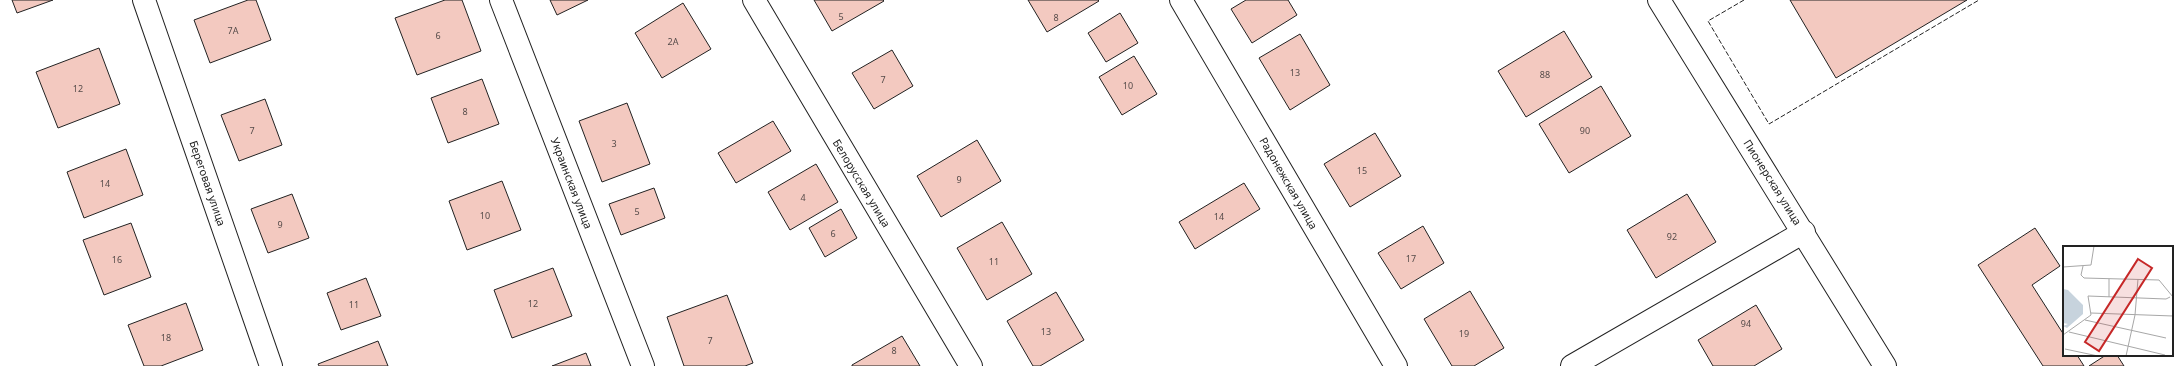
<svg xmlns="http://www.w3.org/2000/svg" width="2183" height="366" viewBox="0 0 2183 366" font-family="'Noto Sans',sans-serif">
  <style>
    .building { fill: #f3c9c0; stroke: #222 }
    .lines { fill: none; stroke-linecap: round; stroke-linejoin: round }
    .street-casing { stroke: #222; stroke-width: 24 }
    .street { stroke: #fff; stroke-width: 22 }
    .fence { stroke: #222; stroke-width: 1; stroke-dasharray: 5 2; stroke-linecap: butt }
    .labels { text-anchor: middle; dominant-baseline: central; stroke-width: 3; stroke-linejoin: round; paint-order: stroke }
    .number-label { font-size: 9px; fill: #564c4a }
    .street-label { font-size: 11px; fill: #222; stroke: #fff }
    .inset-road { fill: none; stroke: #a7a7a7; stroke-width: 1 }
    .view { fill: #c62828; fill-opacity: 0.15; stroke: #c62828; stroke-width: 2 }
    .inset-edge { fill: none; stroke: #222; stroke-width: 2 }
  </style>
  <rect width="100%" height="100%" fill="#fff"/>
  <g class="building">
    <path d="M12 0H53L17 13Z"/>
    <path d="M248 0H256L271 40 210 63 194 20Z"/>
    <path d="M445 0H462L481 51 417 75 395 18Z"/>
    <path d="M550 0H588L557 15Z"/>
    <path d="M814 0H883L884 1 832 31Z"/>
    <path d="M1028 0H1098L1099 1 1047 32Z"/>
    <path d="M1246 0H1288L1297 15 1252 43 1231 9Z"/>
    <path d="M1790 0H1967L1836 78Z"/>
    <path d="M683 3 711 49 662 78 635 33Z"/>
    <path d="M1120 13 1138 43 1106 62 1088 33Z"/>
    <path d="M1564 31 1592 77 1526 117 1498 71Z"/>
    <path d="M1300 34 1330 85 1290 110 1259 58Z"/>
    <path d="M99 48 120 104 58 128 36 72Z"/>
    <path d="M892 50 913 86 874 109 852 73Z"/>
    <path d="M1134 56 1157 94 1122 115 1099 77Z"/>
    <path d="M482 79 499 124 448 143 431 98Z"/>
    <path d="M1601 86 1631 136 1569 173 1539 124Z"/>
    <path d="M265 99 282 145 239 161 221 115Z"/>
    <path d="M627 103 650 164 602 182 579 121Z"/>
    <path d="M773 121 791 151 736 183 718 153Z"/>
    <path d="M1375 133 1401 176 1350 207 1324 164Z"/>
    <path d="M977 140 1001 181 941 217 917 176Z"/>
    <path d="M126 149 143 195 84 218 67 172Z"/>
    <path d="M816 164 838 202 790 230 768 192Z"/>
    <path d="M502 181 521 230 467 250 449 201Z"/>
    <path d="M1244 183 1260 209 1195 249 1179 222Z"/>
    <path d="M654 188 665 218 621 235 609 204Z"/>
    <path d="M292 194 309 238 268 253 251 209Z"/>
    <path d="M1687 194 1716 242 1656 278 1627 230Z"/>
    <path d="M841 209 857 238 825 257 809 228Z"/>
    <path d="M1002 222 1032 274 987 300 957 248Z"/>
    <path d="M131 223 151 277 104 295 83 240Z"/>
    <path d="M1423 226 1444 263 1401 289 1378 253Z"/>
    <path d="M2035 228 2060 266 2032 285 2064 335V355H2077L2084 366H2043L1978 265Z"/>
    <path d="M553 268 572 316 512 338 494 290Z"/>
    <path d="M366 278 381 316 341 330 327 293Z"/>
    <path d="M1470 291 1504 348 1474 366H1452L1424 319Z"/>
    <path d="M1056 292 1084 340 1040 366H1033L1007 321Z"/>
    <path d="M727 295 753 363 745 366H684L667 317Z"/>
    <path d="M186 303 203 350 161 366H144L128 325Z"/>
    <path d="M1756 305 1782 349 1754 366H1713L1698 340Z"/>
    <path d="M902 336 920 366H852V365Z"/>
    <path d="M378 341 388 366H319L318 364Z"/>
    <path d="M586 353 591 366H552Z"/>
    <path d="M2106 355H2117L2124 366H2089Z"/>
  </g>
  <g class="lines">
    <defs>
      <g id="street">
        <path d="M144 0 271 366"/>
        <path d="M501 0 643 366"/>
        <path d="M754 0 971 366"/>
        <path d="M1181 0 1396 366"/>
        <path d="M1659 0 1885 366"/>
        <path d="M1572 366 1804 232"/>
      </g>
    </defs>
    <use href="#street" class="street-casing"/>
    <use href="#street" class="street"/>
    <path class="fence" d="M1744 0 1708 21 1769 124 1979 0"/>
  </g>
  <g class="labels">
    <g class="number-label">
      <text x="841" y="16">5</text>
      <text x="1056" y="17">8</text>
      <text x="233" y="30">7А</text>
      <text x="438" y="35">6</text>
      <text x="673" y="41">2А</text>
      <text x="1295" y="72">13</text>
      <text x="1545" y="74">88</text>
      <text x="883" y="79">7</text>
      <text x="1128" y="85">10</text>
      <text x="78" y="88">12</text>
      <text x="465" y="111">8</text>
      <text x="252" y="130">7</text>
      <text x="1585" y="130">90</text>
      <text x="614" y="143">3</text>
      <text x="1362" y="170">15</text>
      <text x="959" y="179">9</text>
      <text x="105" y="183">14</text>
      <text x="803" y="197">4</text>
      <text x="637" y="211">5</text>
      <text x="485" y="215">10</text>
      <text x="1219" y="216">14</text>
      <text x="280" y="224">9</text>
      <text x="833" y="233">6</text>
      <text x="1672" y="236">92</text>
      <text x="1411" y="258">17</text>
      <text x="117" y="259">16</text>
      <text x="994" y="261">11</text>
      <text x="533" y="303">12</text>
      <text x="354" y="304">11</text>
      <text x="1746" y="323">94</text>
      <text x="1046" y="331">13</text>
      <text x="1464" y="333">19</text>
      <text x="166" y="337">18</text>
      <text x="710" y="340">7</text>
      <text x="894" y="350">8</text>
    </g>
    <g class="street-label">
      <text transform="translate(1773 182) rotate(58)">Пионерская улица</text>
      <text transform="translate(208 183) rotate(71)">Береговая улица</text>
      <text transform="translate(572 183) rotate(69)">Украинская улица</text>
      <text transform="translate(862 183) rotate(59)">Белорусская улица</text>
      <text transform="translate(1289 183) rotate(60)">Радонежская улица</text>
    </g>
  </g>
  <g transform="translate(2063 246)">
    <rect width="110" height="110" fill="#fff"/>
    <path d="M0 43 5 44 20 59V68L4 82 0 80 5 78 0 77Z" fill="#c7d3dd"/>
    <path class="inset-road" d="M20 20 18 29 21 32 96 34 110 51M0 21 28 19 31 0M46 51V33M28 67 110 70M22 74 103 92M6 86 102 109M0 89 28 69 25 50 103 53 107 51M2 103 35 110M63 110 72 69 75 33"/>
    <path class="view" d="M75 13 89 22 36 105 22 96Z"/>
    <rect width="110" height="110" class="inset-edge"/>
  </g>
</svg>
